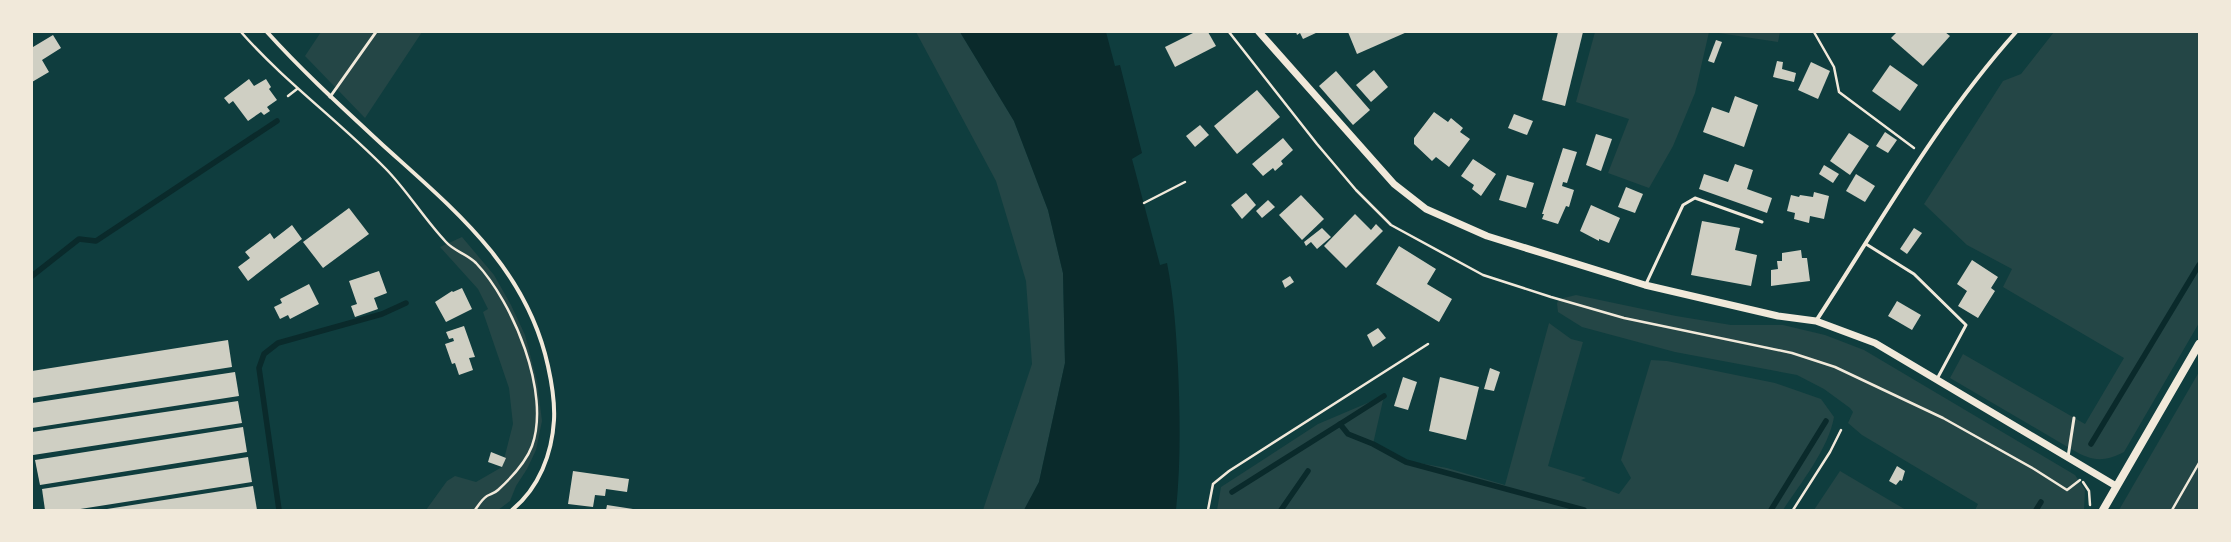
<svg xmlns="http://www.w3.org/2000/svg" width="2231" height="542" viewBox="0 0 2231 542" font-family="'Open Sans',sans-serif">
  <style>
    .green { fill: #244646 }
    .water { fill: #0a2a2b }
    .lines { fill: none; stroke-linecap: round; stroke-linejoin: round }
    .stream { stroke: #0a2a2b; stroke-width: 5.5 }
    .building { fill: #cfcfc3 }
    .path { stroke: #f1e9da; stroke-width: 2.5 }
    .service { stroke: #f1e9da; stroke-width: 3 }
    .minor { stroke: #f1e9da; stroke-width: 4 }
    .tertiary { stroke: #f1e9da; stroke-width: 7 }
    .secondary { stroke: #f1e9da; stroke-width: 8 }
  </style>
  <rect width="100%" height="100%" fill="#0f3d3e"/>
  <g class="green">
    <path d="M321 32H422L365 118 305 56Z"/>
    <path d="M916 32H960L1014 121 1048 210 1063 273 1065 363 1039 482 1024 510H983L1032 364 1026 281 996 181Z"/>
    <path d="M1595 32H1709L1695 93 1673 146 1649 188 1608 173 1629 119 1576 102Z"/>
    <path d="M1712 32H1780L1778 42Z"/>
    <path d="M2054 32H2199V323L2124 452C2102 463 2092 461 2071 449L1950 378 1963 354 2085 424 2124 358 2003 287 2012 269 1967 245 1924 204 2003 81 2021 74Z"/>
    <path d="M462 237 494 275 511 305 525 335 537 381 542 421 536 450 527 469 516 486 510 501 498 510H426L447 481 455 476 476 482 502 467 513 424 509 388 483 312 488 309 478 289 440 247Z"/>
    <path d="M1576 295 1676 316 1731 325H1783L1825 335 1864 350 2075 475 2085 490 2084 510H1975L1978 504 1862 435 1848 423 1853 412 1850 408 1824 389 1797 375 1675 352 1582 327 1558 312 1557 303 1560 299Z"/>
    <path d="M1549 323 1571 339 1583 342 1548 466 1586 478 1581 480 1619 494 1631 478 1621 460 1651 360 1667 361 1775 383 1821 399 1834 417C1829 448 1800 484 1783 510H1217L1221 487 1318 424 1384 396 1373 444 1402 460 1447 468 1505 485Z"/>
    <path d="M2199 372V510H2119Z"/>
    <path d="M1840 471 1906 510H1814Z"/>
  </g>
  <path class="water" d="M960 32H1106L1115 66 1120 65 1142 153 1132 159 1160 265 1167 263C1174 298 1176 331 1178 367 1180 415 1181 462 1176 510H1024L1039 482 1065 363 1063 273 1048 210 1014 121Z"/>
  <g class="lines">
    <g class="stream">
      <path d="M32 276 79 239 96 241 277 121"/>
      <path d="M1340 424 1384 396"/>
      <path d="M2091 444 2199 265"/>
      <path d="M1232 492 1340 424 1348 434 1373 444 1406 462 1584 510"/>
      <path d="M279 510 259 368 264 354 278 343 382 314 406 303"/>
      <path d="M1281 510 1308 471"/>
      <path d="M1771 510 1826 421"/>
      <path d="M2036 510 2041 502"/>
    </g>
  </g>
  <g class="building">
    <path d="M1195 32H1208L1216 46 1175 67 1165 47Z"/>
    <path d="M1296 32H1318L1303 39 1300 33 1297 35Z"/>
    <path d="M1348 32H1407L1357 54Z"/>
    <path d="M1558 32H1583L1565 106 1542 100Z"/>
    <path d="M1897 32H1945L1950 36 1923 66 1891 38Z"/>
    <path d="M53 35 61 48 42 60 49 72 32 82V45L33 47Z"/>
    <path d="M1716 40 1722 42 1714 63 1708 61Z"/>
    <path d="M1777 61 1783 62 1782 69 1796 73 1794 82 1773 77Z"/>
    <path d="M1811 62 1830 71 1818 99 1798 90Z"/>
    <path d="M1890 65 1918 85 1900 111 1872 91Z"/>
    <path d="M1374 70 1388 87 1371 102 1356 85Z"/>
    <path d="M1336 71 1370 110 1353 125 1319 86Z"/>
    <path d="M249 79 254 86 266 79 271 87 269 89 277 100 267 107 270 111 264 115 261 112 248 121 233 101 229 104 224 98Z"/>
    <path d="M1257 90 1280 117 1237 154 1214 126Z"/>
    <path d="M1735 96 1758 105 1744 147 1703 132 1712 107 1729 113Z"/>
    <path d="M1434 112 1448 122 1451 118 1463 128 1460 132 1470 139 1449 167 1436 157 1432 161 1414 144V138Z"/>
    <path d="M1514 114 1533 121 1527 135 1508 128Z"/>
    <path d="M1200 125 1209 135 1195 147 1186 136Z"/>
    <path d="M1885 132 1897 140 1888 153 1876 146Z"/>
    <path d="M1849 133 1869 146 1850 175 1830 161Z"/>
    <path d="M1596 134 1612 139 1601 171 1586 165Z"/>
    <path d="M1283 138 1293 150 1281 161 1283 164 1275 171 1273 168 1263 176 1252 164Z"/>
    <path d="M1563 148 1577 152 1567 183 1563 182 1562 186 1574 190 1569 207 1566 206 1558 224 1542 219 1544 214H1542Z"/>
    <path d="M1473 159 1496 174 1481 196 1472 189 1474 185 1461 176Z"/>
    <path d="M1735 164 1753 170 1747 189 1772 198 1767 213 1699 189 1704 174 1728 182Z"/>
    <path d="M1824 165 1839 174 1833 183 1819 174Z"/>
    <path d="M1856 174 1875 186 1865 202 1846 191Z"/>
    <path d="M1507 175 1534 183 1526 208 1499 200Z"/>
    <path d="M1626 187 1643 194 1635 213 1618 207Z"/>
    <path d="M1814 192 1829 196 1824 219 1810 216 1809 223 1794 219 1795 213 1787 211 1791 195 1799 197 1800 195 1813 197Z"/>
    <path d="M1246 193 1256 205 1242 219 1231 205Z"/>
    <path d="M1301 195 1324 219 1302 240 1279 215Z"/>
    <path d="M1268 200 1275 207 1262 218 1256 211Z"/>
    <path d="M1591 205 1620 218 1609 243 1599 239V241L1580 231Z"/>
    <path d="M349 208 369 234 323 268 303 242Z"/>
    <path d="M1355 214 1371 230 1376 224 1383 231 1346 268 1324 246Z"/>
    <path d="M1702 221 1740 228 1735 250 1757 255 1751 286 1691 275Z"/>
    <path d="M292 225 302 239 248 281 238 267 250 258 245 252 270 233 274 239Z"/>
    <path d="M1322 228 1331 237 1317 249 1311 242 1306 246 1304 242Z"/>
    <path d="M1914 228 1922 233 1907 254 1900 249Z"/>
    <path d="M1399 246 1436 269 1427 284 1452 299 1439 322 1376 284Z"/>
    <path d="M1801 250 1802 258H1807L1810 281 1771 286V270L1778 269 1777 261H1782V253Z"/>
    <path d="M1972 260 1998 277 1991 288 1995 291 1978 318 1958 306 1967 291 1957 284Z"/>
    <path d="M379 271 387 293 374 298 378 309 355 317 351 306 357 304 349 281Z"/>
    <path d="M1290 276 1294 282 1285 288 1282 281Z"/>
    <path d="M309 284 319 304 290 319 288 315 280 319 274 307 282 303 280 299Z"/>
    <path d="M462 288 472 309 446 322 435 302 452 291 453 292Z"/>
    <path d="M1897 301 1921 315 1912 330 1888 316Z"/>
    <path d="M464 326 475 357 469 358 473 370 459 375 455 363 452 364 445 344 454 341 453 338 449 339 446 332Z"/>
    <path d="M1378 328 1386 338 1373 347 1367 335Z"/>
    <path d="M228 340 232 367 32 398V371Z"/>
    <path d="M1490 368 1500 372 1494 391 1484 389Z"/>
    <path d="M235 372 239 396 32 428V403Z"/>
    <path d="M1403 377 1417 382 1408 410 1394 406Z"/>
    <path d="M1440 377 1479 387 1466 440 1429 431Z"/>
    <path d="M238 401 242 423 33 455 32 432Z"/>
    <path d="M243 427 247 452 40 485 35 460Z"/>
    <path d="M491 452 506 458 502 467 488 462Z"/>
    <path d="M248 457 252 482 74 510H45L42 489Z"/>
    <path d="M1897 466 1905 471 1902 481 1900 480 1896 485 1889 481Z"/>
    <path d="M573 471 629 479 627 492 606 489 605 496 595 495 593 507 568 504Z"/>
    <path d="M253 486 257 510H108L107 509Z"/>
    <path d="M607 505 633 509 632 510H606Z"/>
  </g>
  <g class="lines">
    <g class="path">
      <path d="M241 32C285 82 338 120 385 168 407 190 424 219 446 242 454 251 467 254 476 263 513 302 551 393 532 446 526 462 510 479 498 490 495 493 491 494 487 496 482 499 478 506 475 510"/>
      <path d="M1229 32 1317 144 1356 190 1391 225 1483 275 1551 297 1624 318 1792 353 1835 367 1943 418 2034 469 2067 490 2080 480"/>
      <path d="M1814 32 1834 67 1839 92 1914 148"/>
      <path d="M288 96 297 89"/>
      <path d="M1144 203 1185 182"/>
      <path d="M2083 482 2089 491 2090 505"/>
      <path d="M1208 510 1213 484 1229 471 1428 344"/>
      <path d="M1793 510 1830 452 1841 430"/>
      <path d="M2172 510 2199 463"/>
    </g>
    <g class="service">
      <path d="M330 97 376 32"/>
      <path d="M1866 244 1914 274 1966 325 1937 379"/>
      <path d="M1646 284 1683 205 1695 198 1762 222"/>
      <path d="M2068 457 2074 418"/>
    </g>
    <g class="minor">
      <path d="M267 32C304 73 345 110 386 148 456 211 527 269 548 366 552 384 555 402 554 420 552 454 539 488 512 510"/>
      <path d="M1816 321C1880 223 1938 119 2016 32"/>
    </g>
    <path class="tertiary" d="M1259 32 1394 184 1426 209 1487 236 1645 285 1778 316 1816 321 1875 343 2116 486"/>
    <path class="secondary" d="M2103 510 2199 344"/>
  </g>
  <rect width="2231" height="542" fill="none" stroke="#f1e9da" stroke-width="66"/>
</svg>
